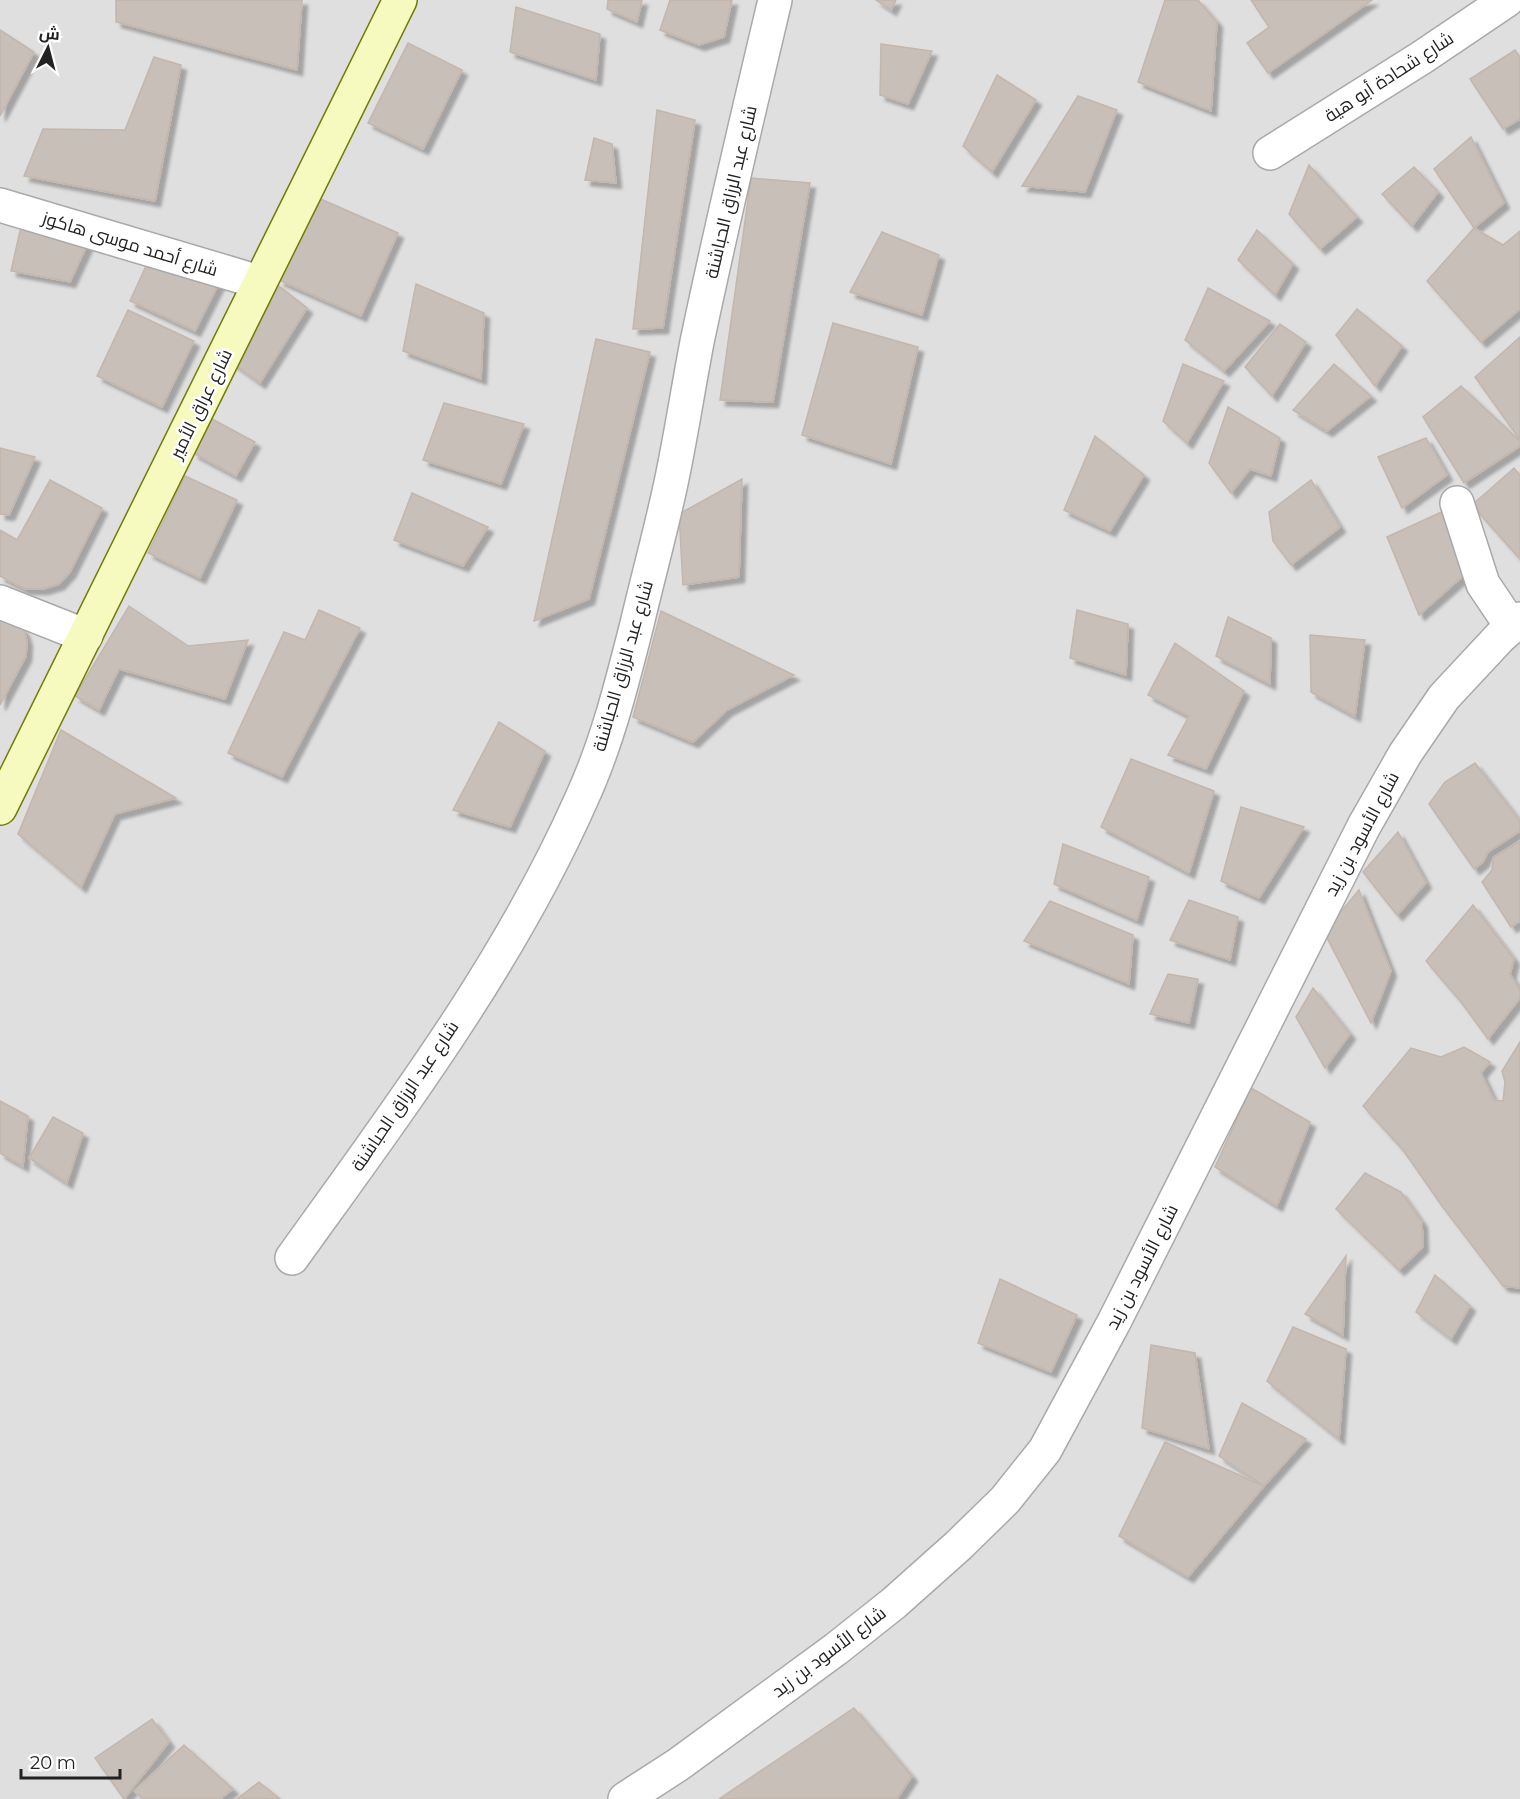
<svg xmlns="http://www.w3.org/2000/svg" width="1520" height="1799" viewBox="0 0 1520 1799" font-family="Montserrat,Cairo,sans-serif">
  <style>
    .residential { fill: #e0dfdf }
    .building { fill: #c7bfb8; stroke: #c4b6ab; stroke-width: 1.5; filter: url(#shadow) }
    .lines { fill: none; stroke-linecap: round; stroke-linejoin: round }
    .minor-casing { stroke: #a9a9a9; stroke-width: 36 }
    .secondary-casing { stroke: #707d05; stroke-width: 36 }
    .minor { stroke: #fff; stroke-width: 33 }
    .secondary { stroke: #f7fabf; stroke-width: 33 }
    .labels { text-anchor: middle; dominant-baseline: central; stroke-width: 5; stroke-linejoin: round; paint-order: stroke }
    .street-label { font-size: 18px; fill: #222; stroke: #fff }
  </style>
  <defs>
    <filter id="shadow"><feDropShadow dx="5.5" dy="5.5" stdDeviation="1.5" flood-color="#0004"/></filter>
  </defs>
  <rect width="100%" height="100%" fill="#f2efe9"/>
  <rect class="residential" x="0" y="0" width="1520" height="1799"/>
  <g class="building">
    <path d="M116 0H302L297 70 116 22Z"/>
    <path d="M608 0H642L637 22 607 9Z"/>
    <path d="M670 0H732L724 37 699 45 660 30Z"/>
    <path d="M876 0H896L891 10Z"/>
    <path d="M1165 0H1198L1217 22 1211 111 1138 82Z"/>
    <path d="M1251 0H1372L1268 73 1247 43 1269 27Z"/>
    <path d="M516 7 600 34 596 80 510 52Z"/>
    <path d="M0 30 34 52 0 116Z"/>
    <path d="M408 43 462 70 423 149 368 123Z"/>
    <path d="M881 44 932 51 908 104 880 95Z"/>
    <path d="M1515 50 1520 57V119L1503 129 1470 79Z"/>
    <path d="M154 57 181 65 155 201 24 176 43 129 125 130Z"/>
    <path d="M997 75 1036 100 992 172 963 146Z"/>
    <path d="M1078 96 1117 110 1085 192 1022 186Z"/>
    <path d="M657 110 695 120 663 328 633 329Z"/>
    <path d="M1471 137 1504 203 1474 228 1434 169Z"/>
    <path d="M594 138 612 144 616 183 585 180Z"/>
    <path d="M1309 165 1357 217 1320 249 1289 214Z"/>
    <path d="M1414 167 1438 192 1412 226 1382 194Z"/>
    <path d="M751 178 810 183 773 402 720 400Z"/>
    <path d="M316 197 398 233 361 316 279 280Z"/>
    <path d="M22 222 88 243 70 282 11 271Z"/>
    <path d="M1474 228 1503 245 1520 231V309L1481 342 1427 281Z"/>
    <path d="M1257 230 1293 264 1275 295 1238 260Z"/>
    <path d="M882 232 939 255 922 315 850 292Z"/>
    <path d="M152 253 219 283 195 331 130 301Z"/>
    <path d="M275 283 307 308 260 383 231 362Z"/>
    <path d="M416 284 484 313 481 379 403 351Z"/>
    <path d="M1208 288 1270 321 1224 371 1185 340Z"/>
    <path d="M1357 309 1402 346 1375 386 1336 335Z"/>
    <path d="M128 310 194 341 162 407 97 376Z"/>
    <path d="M833 323 918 347 891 464 802 435Z"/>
    <path d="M1280 324 1306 342 1272 396 1245 367Z"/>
    <path d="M1520 337V440L1475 377Z"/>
    <path d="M596 339 650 352 589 599 534 621Z"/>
    <path d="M1183 364 1224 381 1187 443 1163 421Z"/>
    <path d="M1334 364 1371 396 1327 431 1293 410Z"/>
    <path d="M1461 386 1520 441V446L1464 483 1423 417Z"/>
    <path d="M444 403 524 424 501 484 423 460Z"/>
    <path d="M1228 407 1280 438 1271 476 1250 469 1231 493 1209 463Z"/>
    <path d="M212 419 255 442 236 476 193 453Z"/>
    <path d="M1095 436 1144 475 1110 531 1064 510Z"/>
    <path d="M1426 438 1447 475 1402 508 1378 457Z"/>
    <path d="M0 448 35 457 9 515 0 514Z"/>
    <path d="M1514 468 1520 475V555L1518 557 1472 505Z"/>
    <path d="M185 476 237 500 200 578 148 553Z"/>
    <path d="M742 479 739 577 683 585 679 514Z"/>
    <path d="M50 480 102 508 70 572 59 584 43 589H25L0 576V530L17 540Z"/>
    <path d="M1311 480 1340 527 1291 565 1273 541 1269 512Z"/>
    <path d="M412 493 488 527 463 566 394 540Z"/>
    <path d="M1448 509 1472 568 1419 615 1387 537Z"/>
    <path d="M129 606 188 646 248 640 225 699 119 669 99 710 75 696Z"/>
    <path d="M319 610 360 628 282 777 228 753 284 632 305 640Z"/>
    <path d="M1077 610 1128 624 1126 675 1070 658Z"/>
    <path d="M661 611 794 675 727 710 693 742 633 717Z"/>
    <path d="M0 615 17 623 24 631 27 641 26 656 0 705Z"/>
    <path d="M1228 617 1271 638 1270 684 1216 656Z"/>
    <path d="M1310 635 1365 640 1355 716 1311 692Z"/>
    <path d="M1175 643 1244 691 1206 769 1168 755 1189 716 1148 695Z"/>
    <path d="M499 722 545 751 510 827 453 810Z"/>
    <path d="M61 730 176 798 115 814 81 887 18 834Z"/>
    <path d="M1131 759 1214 791 1189 873 1101 827Z"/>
    <path d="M1475 763 1520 821V831L1488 852 1483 862 1474 869 1429 804 1445 782Z"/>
    <path d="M1241 807 1304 827 1259 898 1221 881Z"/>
    <path d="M1398 832 1426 883 1397 915 1363 872Z"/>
    <path d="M1520 841V921L1511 927 1482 882 1492 870 1493 858Z"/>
    <path d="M1063 844 1149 877 1137 920 1054 884Z"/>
    <path d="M1359 890 1391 971 1371 1023 1324 932Z"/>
    <path d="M1189 900 1238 917 1230 960 1170 940Z"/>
    <path d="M1050 901 1133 935 1129 984 1024 941Z"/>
    <path d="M1473 905 1514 959 1510 974 1520 990V998L1488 1039 1461 1002 1426 961Z"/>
    <path d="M1168 974 1198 979 1189 1023 1150 1014Z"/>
    <path d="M1313 988 1350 1034 1325 1068 1296 1017Z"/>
    <path d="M1520 1042V1284L1519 1288 1503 1286 1442 1206 1403 1150 1363 1106 1411 1048 1441 1057 1464 1047 1490 1062 1481 1073 1494 1100 1503 1101 1505 1082 1502 1071Z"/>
    <path d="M1251 1088 1310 1122 1277 1206 1215 1167Z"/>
    <path d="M0 1101 28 1116 23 1166 0 1153Z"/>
    <path d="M53 1117 83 1133 67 1183 29 1158Z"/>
    <path d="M1365 1173 1401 1192 1422 1222 1423 1247 1399 1270 1336 1209Z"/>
    <path d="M1346 1256 1343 1335 1305 1314Z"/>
    <path d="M1435 1275 1470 1306 1451 1339 1416 1312Z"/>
    <path d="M1000 1279 1077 1315 1051 1372 978 1343Z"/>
    <path d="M1293 1327 1346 1349 1339 1439 1267 1381Z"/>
    <path d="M1151 1345 1195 1353 1209 1449 1142 1428Z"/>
    <path d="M1242 1403 1306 1439 1264 1486 1219 1456Z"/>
    <path d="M1165 1442 1264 1486 1188 1577 1119 1536Z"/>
    <path d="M854 1708 912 1776 897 1799H719Z"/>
    <path d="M152 1719 169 1742 124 1799 95 1758Z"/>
    <path d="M184 1745 233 1789 220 1799H144L134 1791Z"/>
    <path d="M259 1782 280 1799H237Z"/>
  </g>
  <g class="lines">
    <defs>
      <g id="minor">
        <path d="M1270 153 1421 58 1507 0"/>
        <path d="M0 205 259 282"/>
        <path d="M1457 503 1483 584 1512 627"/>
        <path d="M0 602 86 636"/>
        <path d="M292 1258C396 1113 508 965 581 800 607 744 622 683 637 624 648 577 661 530 671 483 681 436 688 389 697 342 721 227 748 114 775 0"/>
        <path d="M625 1799 679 1764 836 1649 894 1603 959 1545 1005 1500 1045 1450 1114 1322 1364 826 1405 754 1444 697 1500 637 1520 619"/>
      </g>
      <path id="secondary" d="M0 808C135 539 267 269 400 0"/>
    </defs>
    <use href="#minor" class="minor-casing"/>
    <use href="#secondary" class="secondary-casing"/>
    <use href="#minor" class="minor"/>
    <use href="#secondary" class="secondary"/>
  </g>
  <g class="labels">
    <g class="street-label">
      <text transform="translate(1389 77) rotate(-33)">شارع شحادة أبو هية</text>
      <text transform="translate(731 192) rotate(-77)">شارع عبد الرزاق الحباشنة</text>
      <text transform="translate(130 244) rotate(17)">شارع أحمد موسى هاكوز</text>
      <text transform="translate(201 404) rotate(-64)">شارع عراق الأمير</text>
      <text transform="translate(623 666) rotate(-74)">شارع عبد الرزاق الحباشنة</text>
      <text transform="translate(1362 834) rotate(-62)">شارع الأسود بن زيد</text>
      <text transform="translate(405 1096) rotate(-56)">شارع عبد الرزاق الحباشنة</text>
      <text transform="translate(1142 1267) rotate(-63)">شارع الأسود بن زيد</text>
      <text transform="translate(829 1652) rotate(-37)">شارع الأسود بن زيد</text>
    </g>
  </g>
  <g transform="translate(48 48) rotate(6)" stroke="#ffffff" stroke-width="4.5" paint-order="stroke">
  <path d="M0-4.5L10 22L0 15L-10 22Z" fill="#222222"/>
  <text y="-9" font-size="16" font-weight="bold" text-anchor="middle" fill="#222222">ش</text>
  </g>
  <path d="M21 1769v9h99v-9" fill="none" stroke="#222222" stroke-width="3"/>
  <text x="30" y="1769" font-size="18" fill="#222222" stroke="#ffffff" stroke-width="4.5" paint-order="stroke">20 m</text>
</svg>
